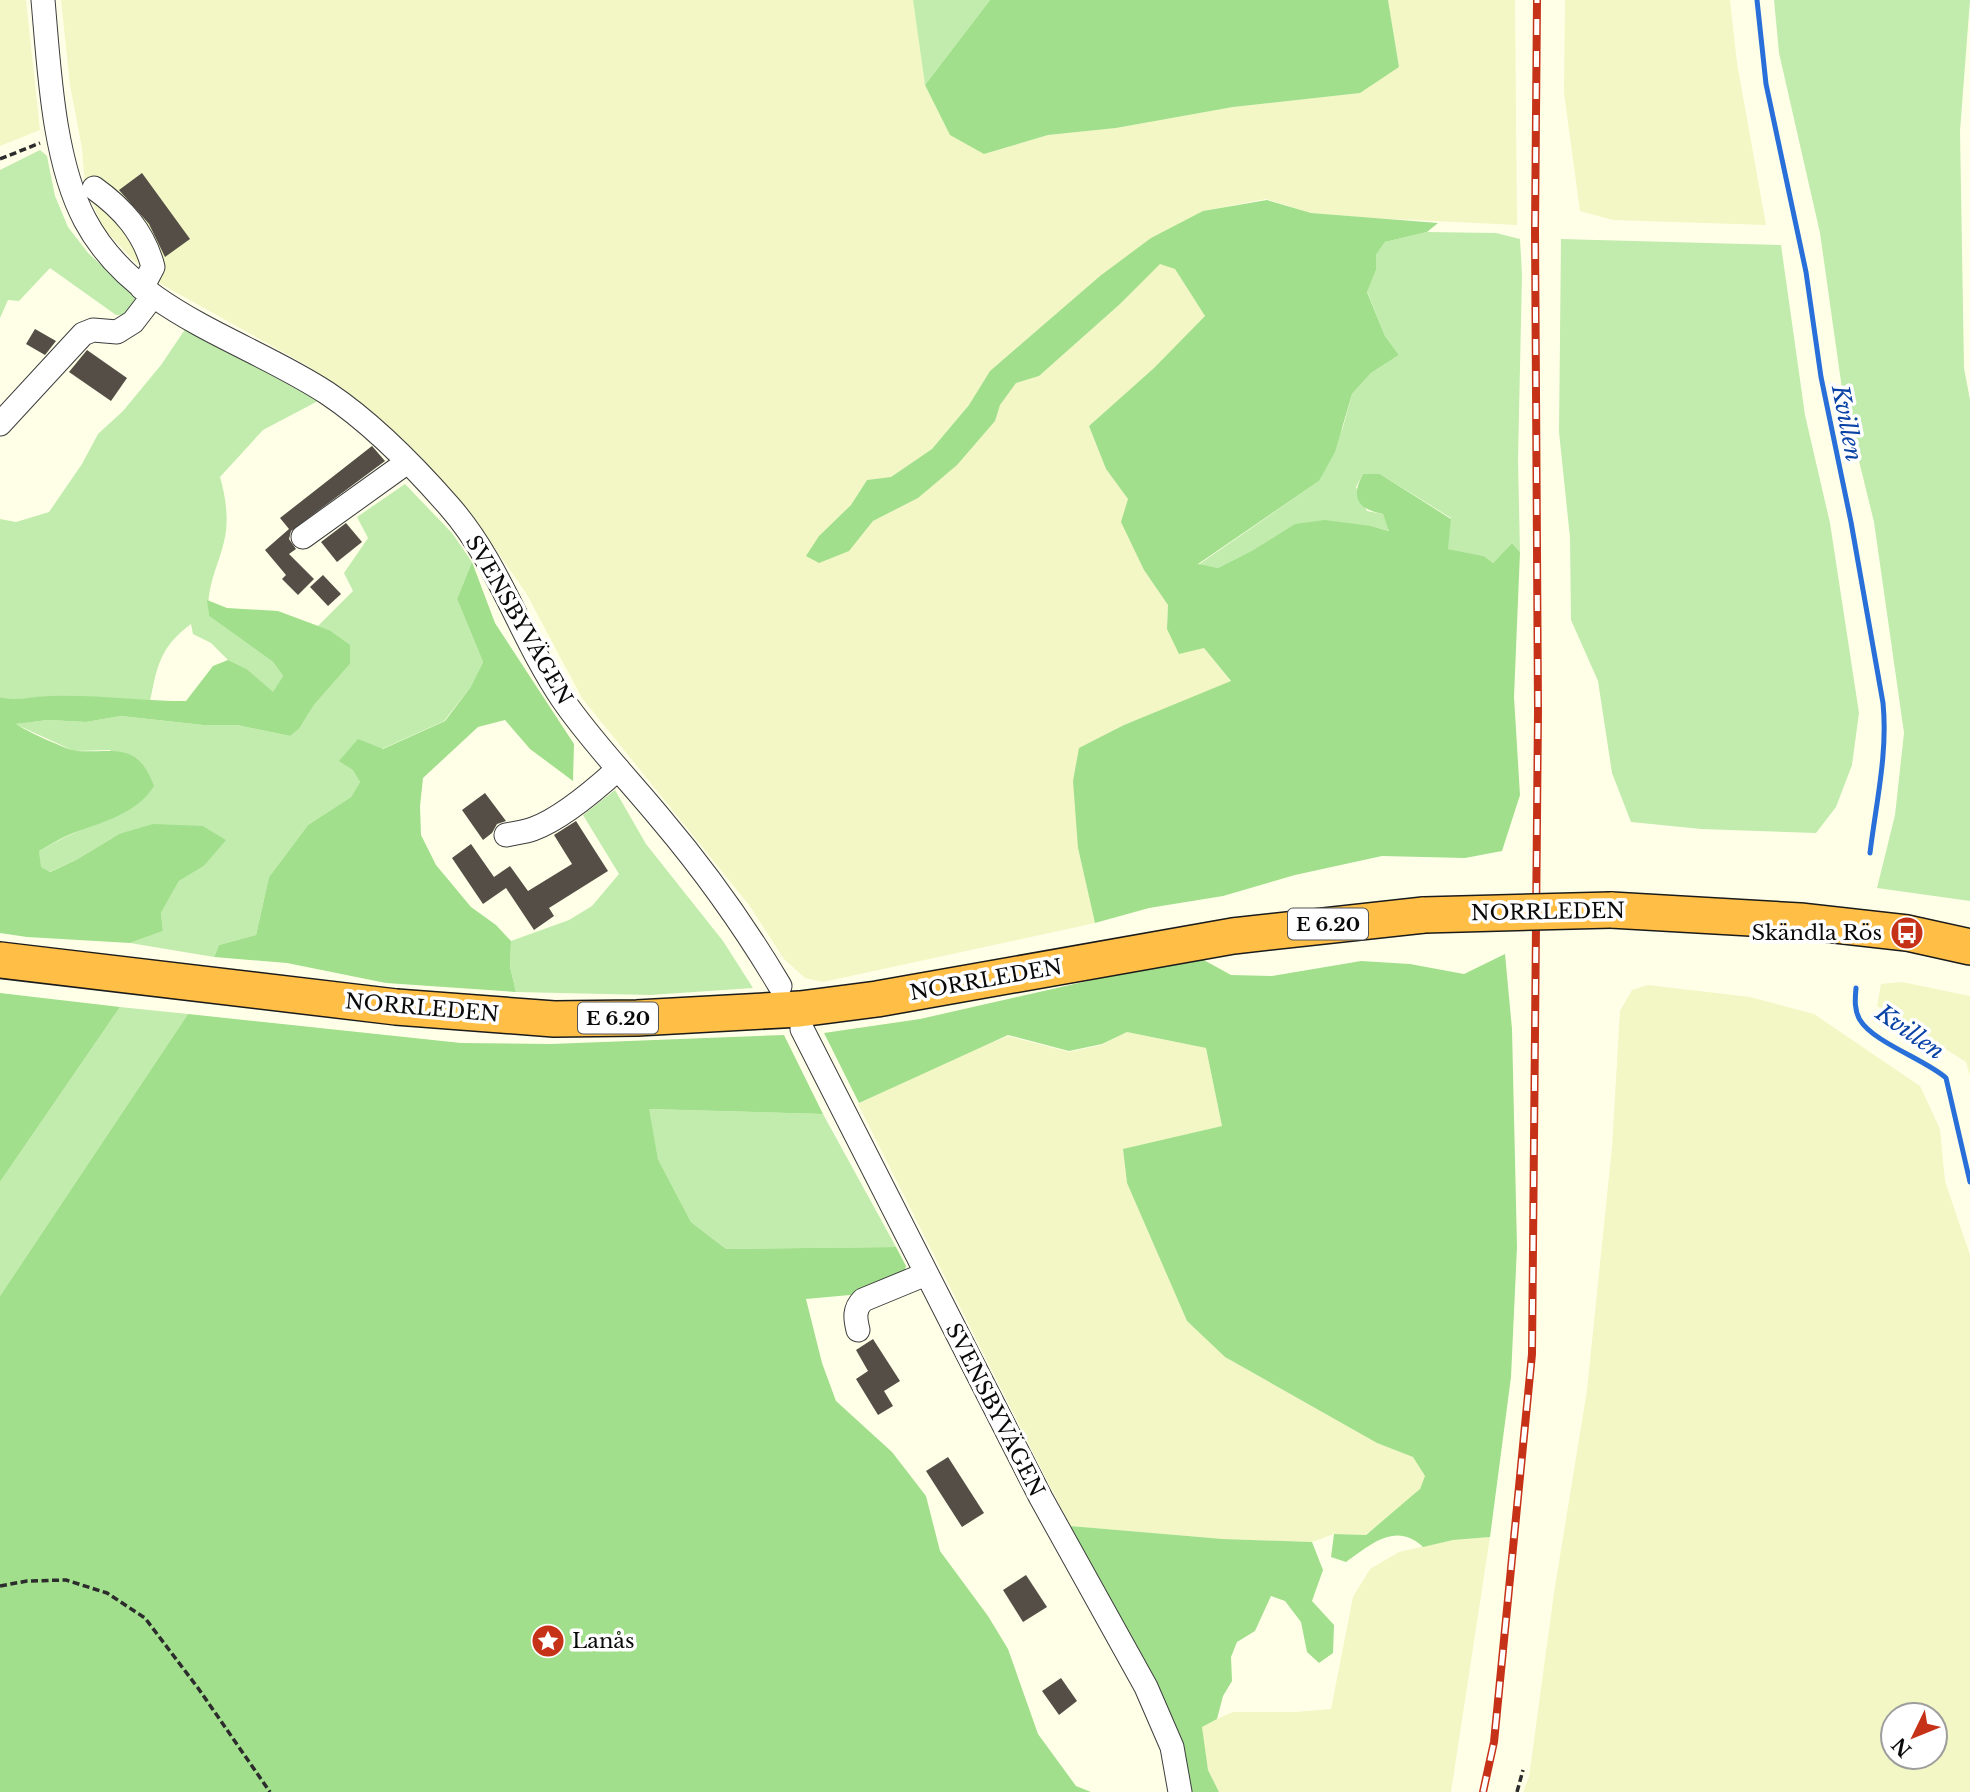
<svg xmlns="http://www.w3.org/2000/svg" width="1970" height="1792" viewBox="0 0 1970 1792" font-family="'Libre Baskerville',serif">
  <style>
    .farmland { fill: #f2f7c5; fill-rule: evenodd }
    .green { fill: #c2ecae }
    .forest { fill: #a1df8c }
    .lines { fill: none; stroke-linecap: round; stroke-linejoin: round }
    .stream { stroke: #286fd9; stroke-width: 5 }
    .building { fill: #544e46 }
    .minor-casing { stroke: #3d3d3d; stroke-width: 25 }
    .highway-casing { stroke: #1b1b1b; stroke-width: 38 }
    .path { stroke: #2c2c2c; stroke-width: 3.5; stroke-dasharray: 7 3.5; stroke-linecap: butt }
    .minor { stroke: #fff; stroke-width: 23 }
    .highway { stroke: #ffbf46; stroke-width: 35 }
    .rail-casing { stroke: #c63217; stroke-width: 8 }
    .rail { stroke: #fff; stroke-width: 5; stroke-dasharray: 16; stroke-linecap: butt }
    .highway-bridge-casing { stroke: #1b1b1b; stroke-width: 38; stroke-linecap: butt }
    .highway-bridge { stroke: #ffbf46; stroke-width: 35 }
    .labels { text-anchor: middle; dominant-baseline: central; stroke-width: 7; stroke-linejoin: round; paint-order: stroke }
    .shield { fill: #fff; stroke: #545454; stroke-width: 2 }
    .shield-label { font-size: 19px; font-weight: bold; fill: #0a0a0a }
    .street-label { font-size: 21px; fill: #0a0a0a; stroke: #fff }
    .poi-label { font-size: 21px; fill: #0a0a0a; stroke: #fff; text-anchor: end }
    .water-label { font-size: 23px; font-style: italic; fill: #0a43a6; stroke: #fff }
  </style>
  <rect width="100%" height="100%" fill="#ffffe8"/>
  <g class="farmland">
    <path d="M0 0H26L40 130 0 146Z"/>
    <path d="M61 0H913L925 85 984 154 1048 135 1116 128 1233 107 1359 93 1399 67 1388 0H1515L1517 225 1372 218 1311 213 1266 199 1203 211 1100 276 990 371 969 405 932 449 891 477 867 480 851 505 819 536 849 551 873 521 918 498 995 421 1000 405 1016 383 1039 376 1120 304 1160 263 1175 269 1205 316 1154 368 1089 426 1106 469 1128 499 1144 570 1168 605 1167 629 1204 648 1231 682 1124 725 1078 848 1095 923 823 982 805 978 784 959 749 905 582 698 526 593 472 515 422 458 356 399 306 365 161 284 131 258 104 229 85 187 82 148 70 85Z"/>
    <path d="M1565 0H1730L1737 63 1766 225 1613 220 1580 211 1564 93Z"/>
    <path d="M1902 982 1970 996V1076L1966 1062 1877 1006 1881 984Z"/>
    <path d="M1648 985 1750 997 1814 1014 1920 1086 1940 1129 1945 1181 1970 1255V1792H1523L1529 1777 1554 1593 1587 1390 1612 1147 1620 1011 1632 990ZM1893 1715H1935V1757H1893Z"/>
    <path d="M1127 1032 1206 1048 1222 1126 1123 1150 1127 1183 1187 1321 1225 1357 1377 1443 1413 1457 1425 1476 1420 1489 1407 1502 1365 1535 1334 1534 1312 1542 1223 1539 1070 1526 858 1104 949 1060 1008 1036 1069 1052 1101 1045Z"/>
    <path d="M1490 1537 1451 1792H1219L1208 1770 1201 1726 1233 1712H1295L1331 1709 1353 1597 1370 1569 1399 1552 1453 1540Z"/>
  </g>
  <g class="green">
    <path d="M913 0H990L925 85Z"/>
    <path d="M1774 0H1970L1960 131 1964 368 1970 400V901L1877 888 1895 815 1904 733 1874 522 1843 396 1820 233 1779 53Z"/>
    <path d="M40 150 47 156 55 196 68 227 88 253 136 297 134 305 125 315H116L50 268 19 301 8 300 0 318V170Z"/>
    <path d="M1427 232 1496 233 1520 239 1522 274 1518 460 1520 552 1512 543 1493 563 1484 556 1447 549 1451 518 1380 474H1363L1356 487 1367 511 1383 514 1390 531 1371 526 1255 549 1218 568 1198 565 1319 481 1343 427 1352 394 1371 373 1399 355 1385 336 1367 291 1376 270V255L1385 242Z"/>
    <path d="M1561 239 1781 245 1805 415 1830 523 1859 713 1852 765 1836 807 1816 833 1701 829 1631 822 1612 773 1598 681 1571 620 1570 538 1559 432Z"/>
    <path d="M186 328 318 401 263 430 220 477C225 494 228 513 226 531 222 561 205 584 209 616L273 662 283 676 273 693 247 669 228 660 211 643 193 634 191 624C160 647 157 666 150 702L49 696 11 700 0 697V519L16 522 49 512 82 464 98 434 123 411 161 365Z"/>
    <path d="M405 484 452 533 472 562 457 599 483 662 470 688 444 721 382 749 354 770 360 782 351 797 308 825 269 877 256 935 219 945 214 957 130 943 163 931 161 913 179 881 204 866 225 840 203 826 119 834 76 860 49 872 40 867 39 851 65 837 132 808 110 750 74 751 15 724 48 720 86 722 121 716 203 725H237L290 736 299 729 314 705 350 664 329 630 318 626 353 591 344 573 368 538 357 517Z"/>
    <path d="M615 790 646 844 723 941 753 988 650 995 516 992 510 967 511 941 569 920 592 906 619 874 583 815Z"/>
    <path d="M120 1007 188 1014 0 1296V1182Z"/>
    <path d="M648 1109 823 1114 896 1247 726 1249 691 1222 658 1159Z"/>
  </g>
  <g class="forest">
    <path d="M990 0H1388L1399 67 1360 93 1233 107 1116 128 1048 135 984 154 950 135 925 85Z"/>
    <path d="M1267 200 1311 213 1438 223 1427 232 1385 242 1376 255V270L1367 292 1385 336 1399 355 1371 373 1352 394 1335 452 1319 481 1198 564 1218 568 1255 549 1295 524 1325 520 1371 526 1389 531 1383 514C1358 509 1350 498 1363 474H1380L1451 519 1448 549 1484 556 1493 563 1512 543 1520 552 1514 697 1520 795 1502 851 1465 858 1382 856 1295 875 1223 896 1149 908 1095 923 1078 848 1073 781 1079 748 1124 725 1231 681 1204 648 1179 654 1167 629 1168 605 1144 570 1121 522 1128 499 1106 469 1089 426 1154 368 1205 316 1175 269 1160 264 1120 304 1039 376 1016 383 1000 405 995 421 957 465 918 498 873 521 849 551 819 563 806 556 819 536 851 505 867 480 891 477 932 449 969 405 990 371 1100 276 1151 238 1203 211Z"/>
    <path d="M472 562 495 623 574 744 573 781 530 749 505 720 478 727 423 778 420 806 421 835 436 865 471 907 496 925 511 941 510 967 516 992 386 983 287 963 214 957 219 945 256 935 269 877 308 825 351 797 360 782 353 770 339 761 358 739 383 749 445 721 470 688 483 662 457 599Z"/>
    <path d="M207 600 227 608 278 611 329 630 350 645V664L314 705 299 729 290 736 237 725H203L121 716 86 722 48 720 16 724C24 730 67 750 77 751 116 753 137 741 154 786 135 817 95 823 64 837 56 841 48 846 39 851L41 867 50 872 76 860 119 834 153 824 203 826 226 840 204 866 179 881 161 913 163 931 130 943 27 937 0 933V697C17 702 32 696 49 696 94 694 141 701 186 701L213 666 228 660 247 669 273 692 283 676 273 662 209 616Z"/>
    <path d="M1505 954 1512 1029 1517 1247 1511 1377 1490 1537 1453 1540 1423 1547C1396 1521 1370 1545 1346 1562L1331 1557 1334 1534 1366 1535 1420 1489 1425 1476 1413 1457 1377 1443 1225 1357 1187 1321 1127 1183 1123 1149 1222 1126 1206 1048 1127 1032 1102 1044 1069 1051 1008 1035 859 1103 824 1033 920 1019 1132 971 1202 959 1231 975 1272 976 1361 961 1410 964 1464 974Z"/>
    <path d="M0 993 120 1007 0 1182Z"/>
    <path d="M188 1014 461 1043 551 1044 784 1035 823 1114 649 1109 658 1159 691 1222 726 1249 896 1247 906 1266 901 1286 850 1295 806 1299 822 1363 836 1401 892 1452 926 1496 940 1551 988 1616 1008 1649 1038 1734 1076 1786 1091 1792H0V1296Z"/>
    <path d="M1070 1526 1223 1539 1312 1542 1323 1570 1312 1601 1334 1625 1333 1653 1319 1663 1307 1652 1301 1622 1285 1601 1271 1596 1255 1631 1237 1642 1231 1657 1232 1681 1223 1696 1217 1719 1202 1727 1208 1770 1219 1792H1184L1143 1659Z"/>
  </g>
  <g class="lines">
    <g class="stream">
      <path d="M1757 0 1766 84 1806 272 1821 377 1851 522 1883 703C1888 753 1876 803 1870 853"/>
      <path d="M1856 988C1855 999 1854 1010 1860 1020 1873 1042 1926 1060 1946 1078L1970 1182"/>
    </g>
  </g>
  <g class="building">
    <path d="M142 173 190 239 165 257 149 224 119 190Z"/>
    <path d="M35 329 56 341 45 355 26 344Z"/>
    <path d="M87 350 127 378 111 401 69 372Z"/>
    <path d="M372 446 385 461 291 531 289 539 296 549 289 554 314 579 298 595 282 579 286 575 265 550 289 529 280 518Z"/>
    <path d="M346 523 362 542 337 562 321 542Z"/>
    <path d="M323 575 341 594 328 606 310 587Z"/>
    <path d="M485 793 506 821 497 824 492 833 483 840 462 810Z"/>
    <path d="M576 821 608 871 549 908 554 916 534 930 506 888 483 904 452 858 471 844 494 877 510 866 528 891 572 864 554 835Z"/>
    <path d="M873 1339 900 1381 884 1391 893 1406 878 1415 856 1379 868 1371 856 1350Z"/>
    <path d="M948 1457 984 1513 962 1527 926 1471Z"/>
    <path d="M1026 1575 1047 1607 1023 1622 1003 1590Z"/>
    <path d="M1061 1678 1077 1701 1059 1715 1042 1691Z"/>
  </g>
  <g class="lines">
    <defs>
      <g id="minor">
        <path d="M43 0C49 67 53 160 85 220 134 313 245 339 327 393 372 423 414 466 449 506 500 564 520 637 563 700 592 742 628 779 661 819 705 871 745 927 780 986"/>
        <path d="M94 188C122 208 144 232 153 267L142 288"/>
        <path d="M0 424 83 334 93 330 117 332 133 322 153 296"/>
        <path d="M303 537 406 463"/>
        <path d="M506 835C515 833 525 832 533 829 561 819 596 789 618 769"/>
        <path d="M802 1029 1041 1498 1146 1687 1172 1747 1180 1792"/>
        <path d="M858 1330C855 1318 854 1309 863 1300L926 1274"/>
      </g>
      <g id="highway">
        <path d="M1611 910 1800 921 1907 933 1970 947"/>
        <path d="M0 960 396 1007 554 1019 637 1018 800 1009 877 999 1233 936 1424 915"/>
      </g>
    </defs>
    <use href="#minor" class="minor-casing"/>
    <use href="#highway" class="highway-casing"/>
    <g class="path">
      <path d="M0 159 40 143"/>
      <path d="M0 1586 27 1581 66 1580 107 1593 145 1618 198 1688 270 1792"/>
      <path d="M1517 1792 1523 1770"/>
    </g>
    <use href="#minor" class="minor"/>
    <use href="#highway" class="highway"/>
    <defs>
      <path id="rail" d="M1483 1792 1494 1742 1532 1354 1538 711 1535 231 1537 0"/>
    </defs>
    <use href="#rail" class="rail-casing"/>
    <use href="#rail" class="rail"/>
    <defs>
      <path id="highway-bridge" d="M1424 915 1611 910"/>
    </defs>
    <use href="#highway-bridge" class="highway-bridge-casing"/>
    <use href="#highway-bridge" class="highway-bridge"/>
  </g>
  <defs>
    <symbol id="bus-disc" viewBox="-11 -11 22 22"><circle r="9.5" fill="#c63217" stroke="#fff"/><path d="M-5-6H5V4H4V6H2V4H-2V6H-4V4H-5ZM-3.5-4V0h7V-4ZM-3.5 1.2v1.5H-2V1.2ZM2 1.2v1.5H3.5V1.2Z" fill="#fff"/></symbol>
    <symbol id="sight-disc" viewBox="-11 -11 22 22"><circle r="9.5" fill="#c63217" stroke="#fff"/><path d="M0-6L1.8-2.2L6-1.7L2.9 1.2L3.7 5.4L0 3.3L-3.7 5.4L-2.9 1.2L-6-1.7L-1.8-2.2Z" fill="#fff"/></symbol>
  </defs>
  <g fill-rule="evenodd">
    <use href="#bus-disc" x="1888" y="914" width="38" height="38"/>
    <use href="#sight-disc" x="529" y="1622" width="38" height="38"/>
  </g>
  <g class="labels">
    <g class="shield">
      <rect x="1288" y="908.5" width="80" height="31" rx="5"/>
      <rect x="578" y="1002.5" width="80" height="31" rx="5"/>
    </g>
    <g class="shield-label">
      <text x="1328" y="924">E 6.20</text>
      <text x="618" y="1018">E 6.20</text>
    </g>
    <g class="street-label">
      <text transform="translate(519 620) rotate(60)">SVENSBYVÄGEN</text>
      <text transform="translate(1548 912) rotate(-1)">NORRLEDEN</text>
      <text transform="translate(986 980) rotate(-10)">NORRLEDEN</text>
      <text transform="translate(422 1008) rotate(5)">NORRLEDEN</text>
      <text transform="translate(995 1410) rotate(63)">SVENSBYVÄGEN</text>
    </g>
    <g class="poi-label">
      <text x="1882" y="933">Skändla Rös</text>
      <text x="572" y="1641" text-anchor="start">Lanås</text>
    </g>
    <g class="water-label">
      <text transform="translate(1847 423) rotate(79)">Kvillen</text>
      <text transform="translate(1910 1032) rotate(35)">Kvillen</text>
    </g>
  </g>
  <g transform="translate(1914 1736) rotate(227)"><circle r="33" fill="#ffffff" stroke="#9d9d9d" stroke-width="2"/>
  <path d="M0-5L12 26L0 18L-12 26Z" fill="#c63217"/>
  <text y="-10" font-size="19" font-weight="bold" text-anchor="middle" fill="#0a0a0a">N</text>
  </g>
</svg>
